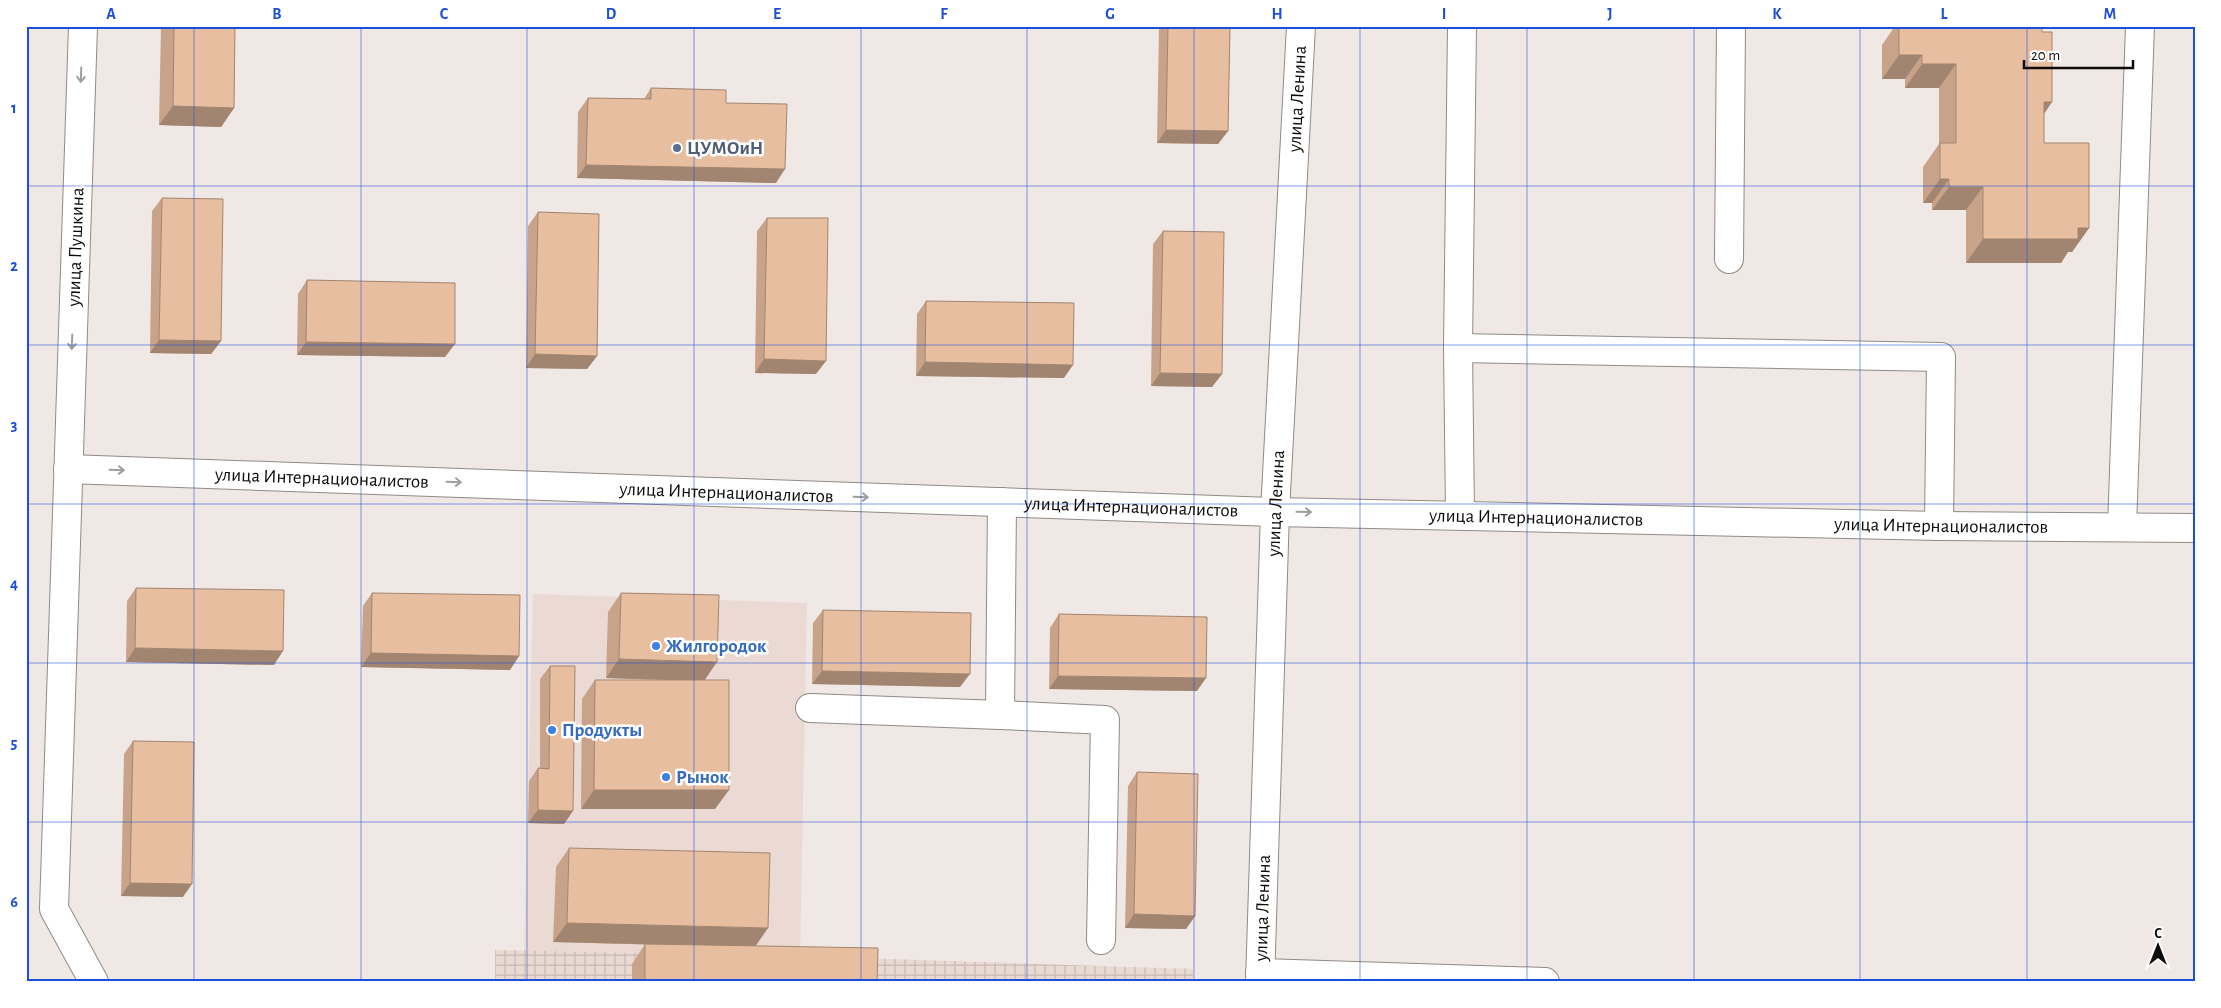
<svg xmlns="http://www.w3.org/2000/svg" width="2221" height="1008" viewBox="0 0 2221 1008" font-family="'Alegreya Sans',sans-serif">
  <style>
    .built { fill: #eadad3 }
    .industrial { fill: url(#industrial-grid) }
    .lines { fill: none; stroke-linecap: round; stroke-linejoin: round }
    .minor-casing { stroke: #918a86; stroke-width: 30 }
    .minor { stroke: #fff; stroke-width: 28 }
    .wall { fill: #c8a38a }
    .shaded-wall { fill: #a28570 }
    .building { fill: #e8bea0; stroke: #a28570 }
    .oneway { stroke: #9f9d9d }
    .grid { fill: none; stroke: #1d4ed8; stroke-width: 1; stroke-opacity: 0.55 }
    .service-dot { fill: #5c6f8a; stroke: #fff; stroke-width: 2 }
    .shop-dot { fill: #3f7fe0; stroke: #fff; stroke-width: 2 }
    .labels { text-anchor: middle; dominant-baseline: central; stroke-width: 5; stroke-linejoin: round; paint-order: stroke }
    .street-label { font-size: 19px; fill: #0e0b0a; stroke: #fff }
    .service-label { font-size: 19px; font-weight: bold; fill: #4e5e75; stroke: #fff; text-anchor: start }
    .shop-label { font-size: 19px; font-weight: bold; fill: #366cbe; stroke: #fff; text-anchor: start }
    .neatline { fill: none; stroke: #1d4ed8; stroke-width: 2 }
    .grid-label { font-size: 16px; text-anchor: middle; font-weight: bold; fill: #1d4ed8 }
  </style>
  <defs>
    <pattern id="industrial-grid" width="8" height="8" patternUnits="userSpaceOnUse" patternTransform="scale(1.25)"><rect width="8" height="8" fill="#eadad3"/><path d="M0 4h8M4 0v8" fill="none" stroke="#c8bab4"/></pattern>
  </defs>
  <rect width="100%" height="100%" fill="#f0e8e4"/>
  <path class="built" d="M533 594 807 603 800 956 524 951Z"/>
  <path class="industrial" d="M495 950 800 956 1193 969V982H495Z"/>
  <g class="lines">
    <defs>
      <g id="minor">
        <path d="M83 26 54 909 94 982"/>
        <path d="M1729 259 1731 26"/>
        <path d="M1458 348 1941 357 1939 526"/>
        <path id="s1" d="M68 469 1275 512 1939 526 2195 528"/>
        <path d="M1460 515 1458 348 1462 26"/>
        <path d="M2122 527 2140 26"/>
        <path d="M810 708 1000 715 1002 502"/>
        <path d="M1000 715 1105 720 1101 940"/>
        <path d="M1260 973 1545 982"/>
        <path id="s2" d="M1260 982 1275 512 1301 26"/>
      </g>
    </defs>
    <use href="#minor" class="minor-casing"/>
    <use href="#minor" class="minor"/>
  </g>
  <g class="wall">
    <path d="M161 26H235L234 108 221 127 159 125Z"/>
    <path d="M1159 26H1230L1228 131 1218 144 1157 143Z"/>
    <path d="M1895 26H2042V32L2052 102 2044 114V143L2089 228 2072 252H2068L2061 263H1966V210H1932V203H1923V167L1939 144V88H1905V79H1882V45Z"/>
    <path d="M651 88 726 103 776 183 577 178 578 112 588 98 644 99Z"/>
    <path d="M162 198 221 341 211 354 150 353 152 211Z"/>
    <path d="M538 212 597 356 587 369 526 368 528 226Z"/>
    <path d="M767 218 816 374 755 373 757 231Z"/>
    <path d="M1163 231 1222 374 1212 387 1151 386 1153 244Z"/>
    <path d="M307 280 445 357 297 355 298 294Z"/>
    <path d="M926 301 1064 378 916 376 917 314Z"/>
    <path d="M136 588 274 665 126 662 127 601Z"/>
    <path d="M372 593 519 656 510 670 361 667 363 606Z"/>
    <path d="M621 593 717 662 704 680 715 809H581L582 699 595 680H667L606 678 608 612Z"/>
    <path d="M823 610 960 687 812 684 813 623Z"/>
    <path d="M1059 614 1197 691 1049 689 1050 628Z"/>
    <path d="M550 666 564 824 528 823 529 781 538 768H540V679Z"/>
    <path d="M133 741 183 897 121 896 124 754Z"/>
    <path d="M1137 772 1195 916 1186 929 1125 928 1128 786Z"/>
    <path d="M569 848 756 946 877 982H632V964L645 944 666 945 553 942 556 867Z"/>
  </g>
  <g class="shaded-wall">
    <path d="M1899 55H1922L1905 79H1882Z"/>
    <path d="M1922 64H1956L1939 88H1905Z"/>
    <path d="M2044 102H2052L2035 126Z"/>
    <path d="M173 106 234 108 221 127 159 125Z"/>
    <path d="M1166 130 1228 131 1218 144 1157 143Z"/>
    <path d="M586 165 785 169 776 183 577 178Z"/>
    <path d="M1940 179H1949L1932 203H1923Z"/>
    <path d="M1949 187H1983L1966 210H1932Z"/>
    <path d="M2078 228H2089L2072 252H2068L2061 263H1966L1983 239Z"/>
    <path d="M159 340 221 341 211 354 150 353Z"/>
    <path d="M306 342 455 344 445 357 297 355Z"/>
    <path d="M535 354 597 356 587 369 526 368Z"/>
    <path d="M764 359 826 361 816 374 755 373Z"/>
    <path d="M925 362 1073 365 1064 378 916 376Z"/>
    <path d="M1160 373 1222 374 1212 387 1151 386Z"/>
    <path d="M135 648 283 651 274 665 126 662Z"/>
    <path d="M371 653 519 656 510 670 361 667Z"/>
    <path d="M619 659 717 662 704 681 606 678Z"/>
    <path d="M822 671 970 674 960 687 812 684Z"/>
    <path d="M1058 676 1206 678 1197 691 1049 689Z"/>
    <path d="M594 790H729L715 809H581Z"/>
    <path d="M538 810 573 811 564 824 528 823Z"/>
    <path d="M130 883 192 884 183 897 121 896Z"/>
    <path d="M1134 914 1195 916 1186 929 1125 928Z"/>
    <path d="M567 923 768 928 755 947 553 942Z"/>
  </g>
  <g class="building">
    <path d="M174 26H235L234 108 173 106Z"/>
    <path d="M1168 26H1230L1228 131 1166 130Z"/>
    <path d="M1899 26H2042V32H2052V102H2044V143H2089V228H2078V239H1983V187H1949V179H1940V143H1956V64H1922V55H1899Z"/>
    <path d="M651 88 726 90V103L787 104 785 169 586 165 588 98 651 99Z"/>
    <path d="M162 198 223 199 221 341 159 340Z"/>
    <path d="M538 212 599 214 597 356 535 354Z"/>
    <path d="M767 218H828L826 361 764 359Z"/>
    <path d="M1163 231 1224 232 1222 374 1160 373Z"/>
    <path d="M307 280 455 283V344L306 342Z"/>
    <path d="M926 301 1074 303 1073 365 925 362Z"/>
    <path d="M136 588 284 590 283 651 135 648Z"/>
    <path d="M372 593 520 595 519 656 371 653Z"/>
    <path d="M621 593 719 595 717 662 619 659Z"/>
    <path d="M823 610 971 613 970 674 822 671Z"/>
    <path d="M1059 614 1207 617 1206 678 1058 676Z"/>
    <path d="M550 666H575L573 811 538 810V768L549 769Z"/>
    <path d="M595 680H729V790H594Z"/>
    <path d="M133 741 194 742 192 884 130 883Z"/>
    <path d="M1137 772 1198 774 1195 916 1134 914Z"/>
    <path d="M569 848 770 853 768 928 567 923Z"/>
    <path d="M645 944 878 948 877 982H645Z"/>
  </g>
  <defs><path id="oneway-shaft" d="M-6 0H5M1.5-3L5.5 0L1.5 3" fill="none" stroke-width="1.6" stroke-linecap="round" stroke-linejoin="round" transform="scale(1.25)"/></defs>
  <g class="oneway">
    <use href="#oneway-shaft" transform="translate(81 75) rotate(92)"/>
    <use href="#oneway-shaft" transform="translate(72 342) rotate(92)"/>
    <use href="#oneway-shaft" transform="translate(117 470) rotate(2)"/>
    <use href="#oneway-shaft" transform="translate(454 482) rotate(2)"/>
    <use href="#oneway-shaft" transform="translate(861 497) rotate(2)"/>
    <use href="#oneway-shaft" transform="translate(1304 512) rotate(1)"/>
  </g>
  <path class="grid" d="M194 26V982M361 26V982M527 26V982M694 26V982M861 26V982M1027 26V982M1194 26V982M1360 26V982M1527 26V982M1694 26V982M1860 26V982M2027 26V982M26 186H2195M26 345H2195M26 504H2195M26 663H2195M26 822H2195"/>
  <circle class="service-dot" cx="677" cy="148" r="5"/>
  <g class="shop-dot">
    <circle cx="656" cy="646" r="5"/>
    <circle cx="552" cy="730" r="5"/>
    <circle cx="666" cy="777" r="5"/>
  </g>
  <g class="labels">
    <g class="street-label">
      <text stroke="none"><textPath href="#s2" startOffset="884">улица Ленина</textPath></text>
      <text transform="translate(76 247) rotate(-88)">улица Пушкина</text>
      <text stroke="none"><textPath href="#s1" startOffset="254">улица Интернационалистов</textPath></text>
      <text stroke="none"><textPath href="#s1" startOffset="659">улица Интернационалистов</textPath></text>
      <text stroke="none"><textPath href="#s2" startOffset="479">улица Ленина</textPath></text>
      <text stroke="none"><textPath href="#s1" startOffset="1064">улица Интернационалистов</textPath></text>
      <text stroke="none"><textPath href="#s1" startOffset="1469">улица Интернационалистов</textPath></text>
      <text stroke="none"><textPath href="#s1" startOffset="1874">улица Интернационалистов</textPath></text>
      <text stroke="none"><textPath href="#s2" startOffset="74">улица Ленина</textPath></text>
    </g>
    <g class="service-label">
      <text x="687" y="148">ЦУМОиН</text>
    </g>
    <g class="shop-label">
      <text x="666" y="646">Жилгородок</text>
      <text x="562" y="730">Продукты</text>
      <text x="676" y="777">Рынок</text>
    </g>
  </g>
  <rect width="2221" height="1008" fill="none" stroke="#ffffff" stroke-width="55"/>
  <g transform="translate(2158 946)" stroke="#ffffff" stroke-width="4" paint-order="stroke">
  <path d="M0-4L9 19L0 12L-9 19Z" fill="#0e0b0a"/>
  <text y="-8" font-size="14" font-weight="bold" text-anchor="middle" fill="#0e0b0a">С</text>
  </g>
  <path d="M2024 60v8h109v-8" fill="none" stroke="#0e0b0a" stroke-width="2.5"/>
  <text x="2031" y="60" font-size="15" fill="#0e0b0a" stroke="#ffffff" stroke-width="4" paint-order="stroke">20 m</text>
  <rect x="28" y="28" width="2166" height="952" class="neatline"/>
  <g class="grid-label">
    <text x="111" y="19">A</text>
    <text x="277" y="19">B</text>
    <text x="444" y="19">C</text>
    <text x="611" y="19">D</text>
    <text x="777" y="19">E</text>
    <text x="944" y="19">F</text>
    <text x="1110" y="19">G</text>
    <text x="1277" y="19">H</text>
    <text x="1444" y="19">I</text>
    <text x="1610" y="19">J</text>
    <text x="1777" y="19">K</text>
    <text x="1944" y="19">L</text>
    <text x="2110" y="19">M</text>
    <text x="14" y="113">1</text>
    <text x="14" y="271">2</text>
    <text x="14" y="430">3</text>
    <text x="14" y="589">4</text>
    <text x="14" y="748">5</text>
    <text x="14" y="907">6</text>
  </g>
</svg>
